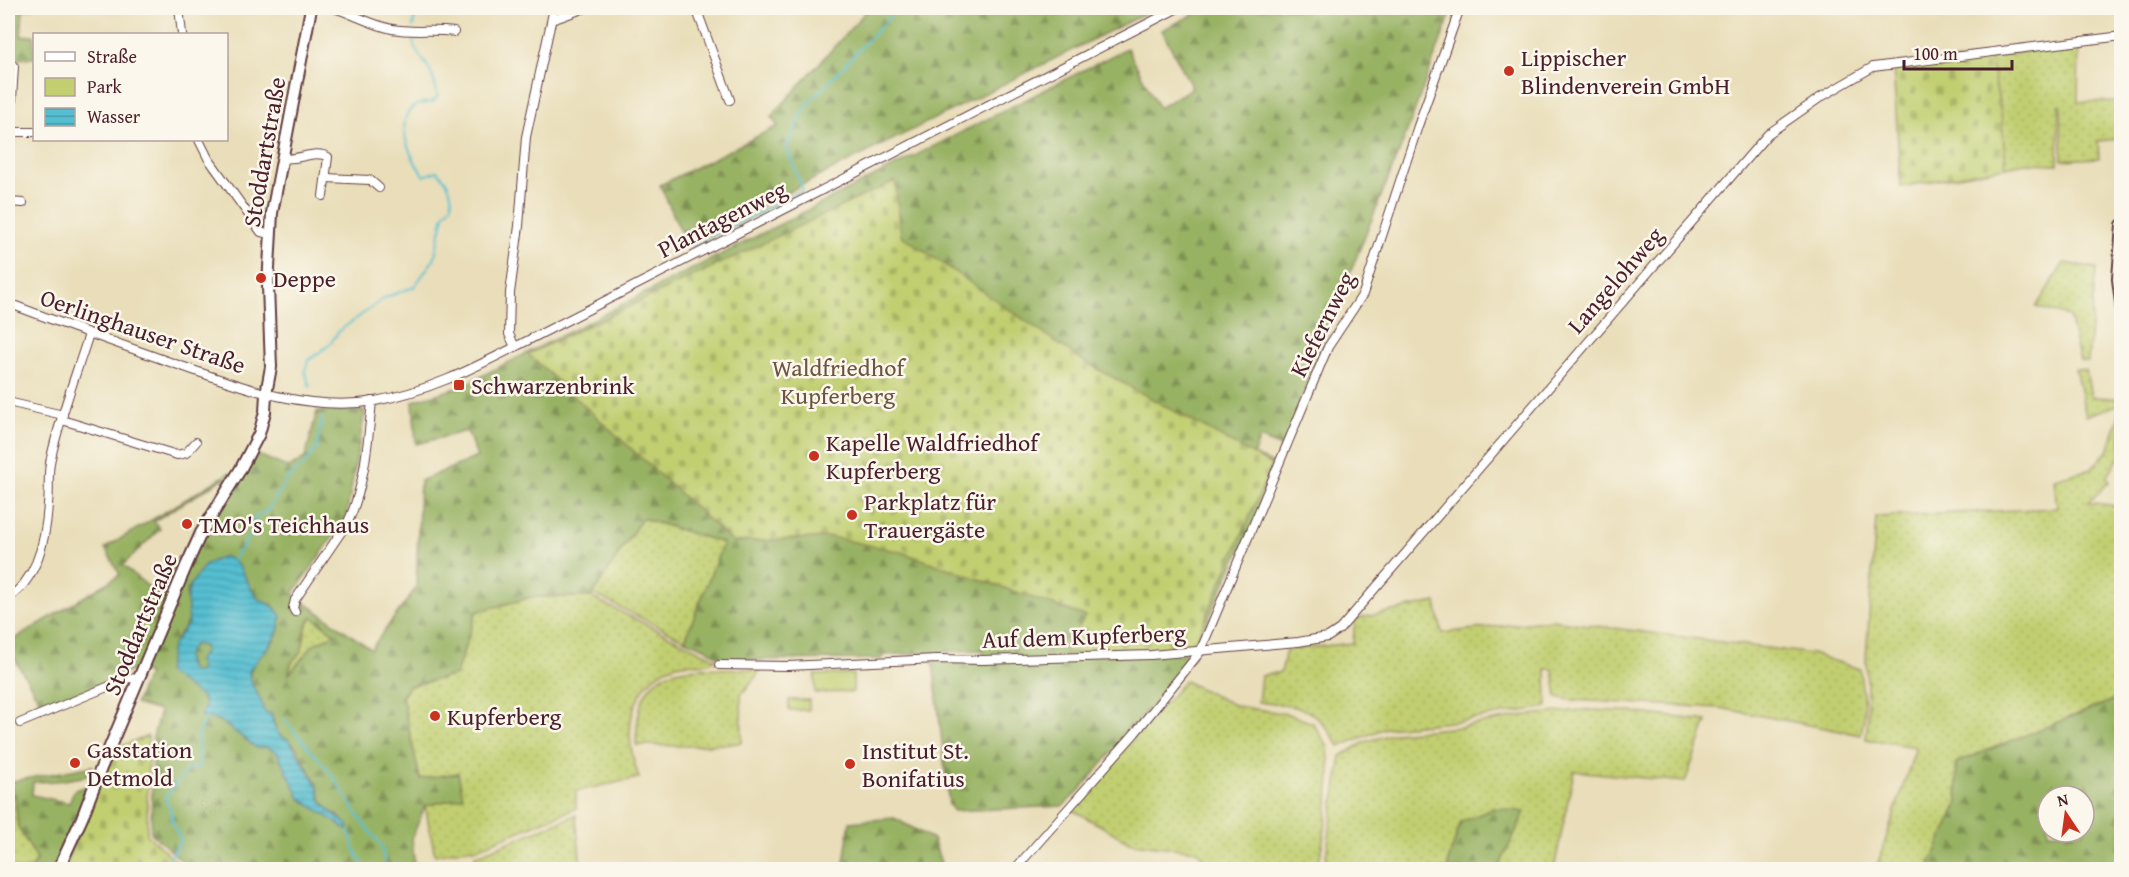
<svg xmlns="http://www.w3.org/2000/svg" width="2129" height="877" viewBox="0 0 2129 877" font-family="'Gentium Book Plus',serif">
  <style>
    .green { fill: url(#green-dots); stroke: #86774e; stroke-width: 1.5 }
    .forest { fill: url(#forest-firs); stroke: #716847; stroke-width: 1.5; fill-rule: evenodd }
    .cemetery { fill: url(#cemetery-stones); stroke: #86774e; stroke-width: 1.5 }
    .pitch { fill: #c1cf71; stroke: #86774e; stroke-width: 1.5 }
    .water { fill: url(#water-rules); stroke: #506f7e; stroke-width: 1.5; fill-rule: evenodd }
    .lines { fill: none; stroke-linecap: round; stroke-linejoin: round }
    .stream { stroke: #55bfd1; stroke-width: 2 }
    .minor-casing { stroke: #623c40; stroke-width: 10 }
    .major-casing { stroke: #623c40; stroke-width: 14 }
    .minor { stroke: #fff; stroke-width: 8 }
    .major { stroke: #fff; stroke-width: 10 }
    .poi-dot { fill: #c8321e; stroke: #fbf7ec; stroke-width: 2 }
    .labels { text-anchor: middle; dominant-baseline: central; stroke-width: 5; stroke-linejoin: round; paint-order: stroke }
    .poi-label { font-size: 24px; fill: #4a1f2b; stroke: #fbf7ec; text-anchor: start }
    .street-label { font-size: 24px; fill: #4a1f2b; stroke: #fbf7ec }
    .park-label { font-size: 24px; fill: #6e5440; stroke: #fbf7ec }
  </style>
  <defs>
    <pattern id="green-dots" width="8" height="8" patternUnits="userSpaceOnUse" patternTransform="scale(1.5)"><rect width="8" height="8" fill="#c1cf71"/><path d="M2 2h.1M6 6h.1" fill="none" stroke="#a7b162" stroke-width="1.8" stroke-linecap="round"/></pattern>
    <pattern id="forest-firs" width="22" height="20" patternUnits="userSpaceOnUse" patternTransform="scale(1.5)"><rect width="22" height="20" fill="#98b263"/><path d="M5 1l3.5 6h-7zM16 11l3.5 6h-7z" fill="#7e9052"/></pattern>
    <pattern id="cemetery-stones" width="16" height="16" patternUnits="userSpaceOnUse" patternTransform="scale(1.5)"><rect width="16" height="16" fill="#c1cf71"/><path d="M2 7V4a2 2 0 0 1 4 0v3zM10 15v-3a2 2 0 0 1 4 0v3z" fill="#a7b162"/></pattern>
    <pattern id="water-rules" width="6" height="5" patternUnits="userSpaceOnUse" patternTransform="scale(1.5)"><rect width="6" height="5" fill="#55bfd1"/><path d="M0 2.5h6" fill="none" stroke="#489baa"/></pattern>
  </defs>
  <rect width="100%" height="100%" fill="#fbf7ec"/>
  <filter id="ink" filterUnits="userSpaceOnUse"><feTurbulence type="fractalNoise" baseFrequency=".0167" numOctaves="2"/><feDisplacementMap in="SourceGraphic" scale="12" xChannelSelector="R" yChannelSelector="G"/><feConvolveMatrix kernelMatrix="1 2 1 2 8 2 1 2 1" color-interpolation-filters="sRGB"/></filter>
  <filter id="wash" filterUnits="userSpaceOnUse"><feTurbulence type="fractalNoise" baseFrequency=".008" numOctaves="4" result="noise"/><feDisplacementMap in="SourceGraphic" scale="24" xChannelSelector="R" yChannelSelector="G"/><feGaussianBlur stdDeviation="1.35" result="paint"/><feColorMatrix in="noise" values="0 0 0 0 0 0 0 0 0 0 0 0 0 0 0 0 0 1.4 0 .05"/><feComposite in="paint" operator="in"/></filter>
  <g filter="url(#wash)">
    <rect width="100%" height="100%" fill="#e9deb9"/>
    <g class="green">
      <path d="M2079 44 2078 102 2121 101V136L2119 139 2098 141 2099 158 2062 160 2061 105H2059L2058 164 2025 163 2006 167 2001 113 1990 57Z"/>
      <path d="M2064 263 2096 268 2088 362 2080 361 2069 316 2036 307Z"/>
      <path d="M2075 369 2086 370 2091 397 2116 398 2120 404 2086 416Z"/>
      <path d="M2121 412V455L2106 478 2110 481 2089 502 2121 507V697L1956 763 1958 804 1930 867 1907 870 1876 869 1916 747 1866 739 1868 715 1866 659 1876 517 2057 508 2054 479 2091 469 2109 449 2119 415Z"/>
      <path d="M641 518 724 543 685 640 593 594Z"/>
      <path d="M532 597H591L716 659C707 667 692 662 681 664 643 672 626 711 631 746 632 757 636 768 639 778L576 791V808L473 850 472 848 435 855 425 806 462 797 458 773 420 780 402 697 409 686 456 675C462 653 470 634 476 612Z"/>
      <path d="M1436 602 1442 633 1552 620 1812 654 1860 669 1865 712 1861 735 1720 708 1570 700 1557 697 1553 669H1546L1547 707 1460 721 1386 728 1339 746C1313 704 1304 708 1258 702L1261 676 1281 672 1286 650 1353 643 1355 619Z"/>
      <path d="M312 617 336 634 314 644 289 675C290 658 297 660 301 649 306 637 302 629 312 617Z"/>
      <path d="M702 668 761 670 741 695 742 743 687 746 636 745C637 716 639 685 669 673 679 669 692 669 702 668Z"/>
      <path d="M1185 681 1236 706 1288 714 1313 723 1328 747 1330 772 1327 817 1318 869H1205L1204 860 1198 851 1131 843 1071 809Z"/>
      <path d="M1584 710 1621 711 1707 721 1685 782 1574 771 1554 869H1498L1499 866 1461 822 1448 862V869L1324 870 1341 756 1365 742 1395 733 1461 727 1527 715Z"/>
      <path d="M15 793 18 827 37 859 31 869H8V799Z"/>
      <path d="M576 815 581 869H478L475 856Z"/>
    </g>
    <g class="forest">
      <path d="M8 8H34L23 10 21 36 34 35V58L16 59 8 66Z"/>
      <path d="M869 8H1156L686 243 660 185 778 126 771 117Z"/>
      <path d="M1206 8H1453L1401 147 1342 293 1259 511 1217 600 1192 658 1080 790 1063 806 954 811 949 805 933 662 985 663 983 650 884 655 881 659 723 660 705 648 685 640 723 543 642 518 591 597H532L476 612C470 634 462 653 456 675L409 686 402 697 420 779 458 773 463 797 425 806 412 838 415 869H191L151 833 153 737 160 711 135 704 148 674 136 669 44 708 8 648V643L120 575 105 548 229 473 241 480 256 454 289 468 305 458 317 411H365L346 518 293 594 371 649 416 588 420 481 477 457 467 431 416 444 413 401 460 387 1127 48 1159 108 1192 88 1162 30ZM1260 438 1281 447 1274 464 1253 455ZM223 479 226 481 196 530 178 567 175 566 158 595 123 565 160 529 154 521ZM225 556 238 565 256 597 274 607 281 617C280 627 278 635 272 643 264 654 248 663 250 678 252 689 260 699 263 710L266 713H270L279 735 290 741 296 747 317 784 321 801 330 811 339 816 348 830 300 798 278 752 267 747 257 748 220 721 201 714 206 707 203 698 186 685 179 634 189 622 187 590 206 564ZM312 617 335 634 314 644 289 674C290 657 298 659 302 649 306 636 302 629 312 617Z"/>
      <path d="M195 644 204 646 205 652 198 660 201 668 199 672H191L186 657 189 650Z"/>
      <path d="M2121 697V869H1928L1958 804 1956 763ZM2048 796H2084V832H2048Z"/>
      <path d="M93 766 88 776 58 781 33 782 32 795 69 803 74 790 84 787 87 792 53 869H31L37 859 18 827 15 794 8 799V782Z"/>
      <path d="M1494 808 1525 812 1498 869H1448V862L1461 822Z"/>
      <path d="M894 818 933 839 943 869H843L850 822Z"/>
    </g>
    <g class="cemetery">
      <path d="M1990 57 2001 113 2006 167 1901 187 1893 67Z"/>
      <path d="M895 181 901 235 1085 362 1272 465 1192 649 1065 653 1085 616 901 552 831 537 733 542 528 354Z"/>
      <path d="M148 736 147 835 185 869 63 870 116 748Z"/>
    </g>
    <g class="pitch">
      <path d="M853 674V692L815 693V675Z"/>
      <rect x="789" y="700" width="20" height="10"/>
    </g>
    <path class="water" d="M225 556 238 565 256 597 274 607 281 616C280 638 267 646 256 662 255 662 251 669 250 669 246 684 264 697 263 710L266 713 272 714V720L279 735 290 741 317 785 321 801 330 811 348 825 349 831 300 798 277 752 267 747 257 748 221 721 203 716 201 714 205 707 203 698 167 672 172 646 189 622 187 599 190 585 206 564ZM195 644 204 646 205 652 198 660 201 668 199 672H192C184 661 185 653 195 644Z"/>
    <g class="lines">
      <g class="stream">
        <path d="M413 27 416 8"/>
        <path d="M690 248 803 190 786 146 808 104 898 8"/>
        <path d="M310 387 305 371 308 361 330 344 339 331 386 297 414 287 434 259 444 215 452 205C452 190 448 181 437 171L424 176C406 153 387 102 433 102L438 96C436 89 434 80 431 73 426 61 413 52 413 38"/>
        <path d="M232 561 254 530 252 522 257 516 268 510 288 478 305 464 317 448 322 418"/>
        <path d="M283 718 330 772 363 823 377 840 382 847 386 870"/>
        <path d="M349 831 355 850 366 870"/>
        <path d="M162 870 181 840 172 822V813L165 798 186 771 199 766 198 734 206 717"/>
      </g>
    </g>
  </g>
  <g filter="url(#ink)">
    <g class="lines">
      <defs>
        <g id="minor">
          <path d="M179 8 182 34"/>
          <path d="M334 8C353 14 372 25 392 29 413 33 433 29 454 32"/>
          <path d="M696 8 730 100"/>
          <path d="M552 20 585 8"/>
          <path d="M8 132H34"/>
          <path d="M10 132 14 66"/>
          <path d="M199 140 208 158 261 232 271 235"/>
          <path d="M283 158C298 161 315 149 328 157L323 196"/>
          <path d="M326 178 370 180 379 188"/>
          <path d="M8 202 23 203"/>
          <path d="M8 303C60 323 113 342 167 361 233 384 304 413 375 401 426 392 470 370 515 347L1178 8"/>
          <path d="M515 347 509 334 510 293 519 226 526 137 554 8"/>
          <path d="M8 402 63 415"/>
          <path d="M62 420 177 455 186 453 196 442"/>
          <path d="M8 598C38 579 46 538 48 504 50 489 47 473 51 458 60 416 76 375 89 334"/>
          <path d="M295 612 293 608 295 600 348 522C365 486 368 441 372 401"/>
          <path d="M719 665 788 666 937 659 983 660 1151 655 1298 642 1328 637 1340 629 1768 134 1821 97 1873 67 2122 36"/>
          <path d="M20 723 129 678 139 679"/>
          <path d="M1014 870 1135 733 1200 652 1328 347 1363 294 1418 126 1460 8"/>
        </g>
        <g id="major">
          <path d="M2122 225 2118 279 2122 310"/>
          <path d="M58 870 82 818 101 768 187 564 201 533 240 470 259 434 265 412 266 394 271 367 268 286 272 213 311 8"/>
        </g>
      </defs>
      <use href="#minor" class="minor-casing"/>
      <use href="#major" class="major-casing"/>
      <use href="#minor" class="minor"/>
      <use href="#major" class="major"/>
    </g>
  </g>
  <g class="poi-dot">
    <circle cx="1509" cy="71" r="6"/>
    <circle cx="261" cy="278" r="6"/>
    <rect x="453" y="379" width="12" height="12" rx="3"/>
    <circle cx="814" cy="456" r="6"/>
    <circle cx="852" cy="515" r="6"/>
    <circle cx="187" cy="524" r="6"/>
    <circle cx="435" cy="716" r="6"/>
    <circle cx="75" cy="763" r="6"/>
    <circle cx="850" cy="764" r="6"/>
  </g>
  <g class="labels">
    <g class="poi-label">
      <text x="1521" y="57">Lippischer<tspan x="1521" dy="28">Blindenverein GmbH</tspan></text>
      <text x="273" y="278">Deppe</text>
      <text x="471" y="385">Schwarzenbrink</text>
      <text x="826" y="442">Kapelle Waldfriedhof<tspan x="826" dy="28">Kupferberg</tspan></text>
      <text x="864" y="501">Parkplatz für<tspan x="864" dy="28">Trauergäste</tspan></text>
      <text x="199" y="524">TMO's Teichhaus</text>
      <text x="447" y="716">Kupferberg</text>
      <text x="87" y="749">Gasstation<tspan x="87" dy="28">Detmold</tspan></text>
      <text x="862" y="750">Institut St.<tspan x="862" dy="28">Bonifatius</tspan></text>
    </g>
    <g class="street-label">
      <text transform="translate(264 152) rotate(-80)">Stoddartstraße</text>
      <text transform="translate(722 219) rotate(-27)">Plantagenweg</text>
      <text transform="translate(1615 280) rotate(-49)">Langelohweg</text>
      <text transform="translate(1322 324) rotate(-63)">Kiefernweg</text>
      <text transform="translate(143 331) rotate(19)">Oerlinghauser Straße</text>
      <text transform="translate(140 624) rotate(-67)">Stoddartstraße</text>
      <text transform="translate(1084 636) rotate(-2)">Auf dem Kupferberg</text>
    </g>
    <g class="park-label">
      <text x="838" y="367">Waldfriedhof<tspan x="838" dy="28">Kupferberg</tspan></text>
    </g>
  </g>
  <rect width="2129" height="877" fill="none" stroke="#fbf7ec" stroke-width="30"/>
  <rect x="33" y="33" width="195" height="108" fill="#fbf7ec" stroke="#b4a19f" stroke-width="1.5"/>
  <rect x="45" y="52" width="30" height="9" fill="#ffffff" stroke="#b4a19f" stroke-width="1.5"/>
  <text x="87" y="63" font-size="18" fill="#4a1f2b">Straße</text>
  <rect x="45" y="78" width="30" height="18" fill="#c1cf71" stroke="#b4a19f" stroke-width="1.5"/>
  <text x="87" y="93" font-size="18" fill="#4a1f2b">Park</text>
  <rect x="45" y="108" width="30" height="18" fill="url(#water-rules)" stroke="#b4a19f" stroke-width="1.5"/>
  <text x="87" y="123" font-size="18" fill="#4a1f2b">Wasser</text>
  <g transform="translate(2066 814) rotate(347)"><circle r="28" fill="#fbf7ec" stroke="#b4a19f" stroke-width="1.5"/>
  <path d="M0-4.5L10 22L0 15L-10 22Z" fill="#c8321e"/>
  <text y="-9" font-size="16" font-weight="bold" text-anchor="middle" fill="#4a1f2b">N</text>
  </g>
  <path d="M1904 60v9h108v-9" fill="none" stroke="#4a1f2b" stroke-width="3"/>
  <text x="1913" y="60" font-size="18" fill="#4a1f2b" stroke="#fbf7ec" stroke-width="4.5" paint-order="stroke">100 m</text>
</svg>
